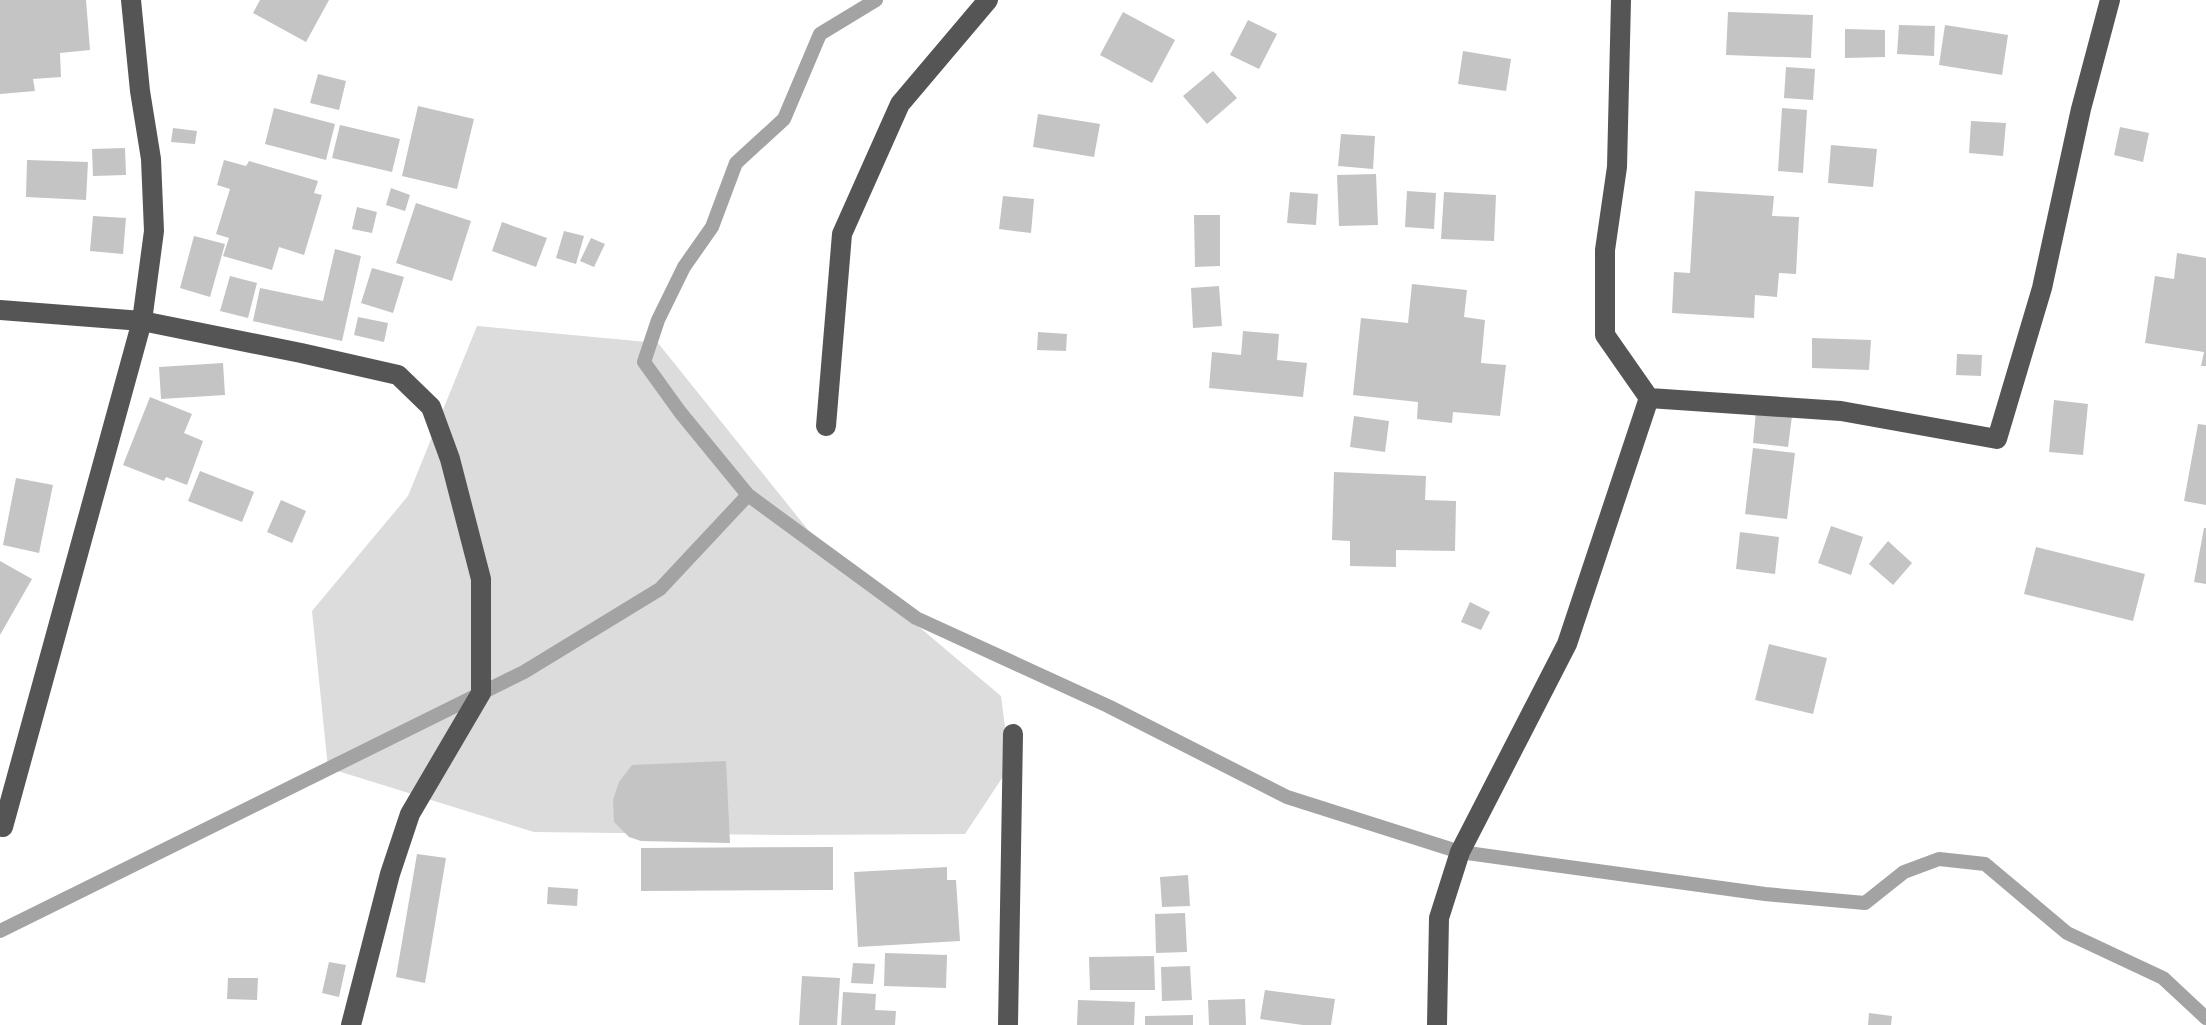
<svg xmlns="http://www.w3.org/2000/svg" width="2206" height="1025" viewBox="0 0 2206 1025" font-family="'Sofia Sans Condensed',sans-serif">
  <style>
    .green { fill: #dcdcdc }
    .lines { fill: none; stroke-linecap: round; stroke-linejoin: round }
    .stream { stroke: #a3a3a3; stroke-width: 14 }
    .building { fill: #c4c4c4 }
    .minor { stroke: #555; stroke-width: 20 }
  </style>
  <rect width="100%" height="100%" fill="#fff"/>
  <path class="green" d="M477 326 658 343 817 541 1001 696 1010 766 965 834 785 835 534 832 328 768 312 611 408 496Z"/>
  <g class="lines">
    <g class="stream">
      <path d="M876 0 820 34 784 119 736 163 712 227 684 267 658 320 644 362 680 412 748 495 916 618 1108 706 1287 797 1460 852 1765 894 1865 903 1904 872 1939 859 1985 864 2067 933 2163 978 2206 1018"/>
      <path d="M0 931 524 672 660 589 748 495"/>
    </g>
  </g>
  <g class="building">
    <path d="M0 0H86L90 50 60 53 61 77 33 79 35 91 0 94Z"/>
    <path d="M260 0H329L306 42 253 13Z"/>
    <path d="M1123 12 1175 40 1152 83 1100 55Z"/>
    <path d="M1728 12 1813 15 1811 58 1726 55Z"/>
    <path d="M1248 20 1277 34 1259 69 1230 55Z"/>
    <path d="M1899 25 1935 26 1934 56 1897 54Z"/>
    <path d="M1945 25 2008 35 2002 75 1939 65Z"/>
    <path d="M1845 29 1885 30V57L1845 58Z"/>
    <path d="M1463 51 1511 59 1506 91 1458 84Z"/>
    <path d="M1786 67 1815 69 1813 100 1784 98Z"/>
    <path d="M1213 71 1237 98 1207 124 1183 96Z"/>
    <path d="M318 74 346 81 339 110 310 103Z"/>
    <path d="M418 106 474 119 457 189 402 176Z"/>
    <path d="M274 108 335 124 326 160 265 144Z"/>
    <path d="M1782 108 1807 110 1803 173 1778 171Z"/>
    <path d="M1038 114 1100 124 1094 157 1033 147Z"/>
    <path d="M1971 121 2006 123 2003 156 1969 153Z"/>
    <path d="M340 125 400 139 392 172 332 158Z"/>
    <path d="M2120 127 2149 133 2143 162 2114 155Z"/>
    <path d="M173 128 197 131 195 144 171 142Z"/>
    <path d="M1341 134 1375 136 1373 169 1338 166Z"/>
    <path d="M1831 145 1877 149 1873 187 1828 183Z"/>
    <path d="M125 148 126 175 93 176 92 149Z"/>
    <path d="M27 160 88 162 86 200 26 197Z"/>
    <path d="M224 160 246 166 249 161 318 181 314 193 322 195 304 255 279 247 272 270 223 256 229 238 216 234 230 189 217 185Z"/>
    <path d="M1376 174 1378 225 1339 226 1337 175Z"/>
    <path d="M391 188 410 195 405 211 386 205Z"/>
    <path d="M1407 191 1436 193 1434 229 1405 227Z"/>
    <path d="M1695 191 1774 196 1772 216 1799 217 1796 274 1779 273 1777 297 1755 295 1754 318 1672 313 1674 272 1690 273Z"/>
    <path d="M1290 192 1318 194 1316 225 1287 223Z"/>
    <path d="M1444 192 1496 195 1494 241 1441 239Z"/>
    <path d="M1003 196 1034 199 1031 233 999 229Z"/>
    <path d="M416 203 471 221 452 281 396 263Z"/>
    <path d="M357 207 377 212 372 233 352 229Z"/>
    <path d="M1194 215H1220V266L1195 267Z"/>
    <path d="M93 216 126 218 123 254 90 251Z"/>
    <path d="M502 222 547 238 536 267 492 251Z"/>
    <path d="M564 231 584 236 576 264 556 258Z"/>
    <path d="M194 236 225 244 210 297 180 288Z"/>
    <path d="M591 238 605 244 594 267 580 261Z"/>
    <path d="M335 249 361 256 342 341 253 321 260 288 323 301Z"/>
    <path d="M2177 253 2206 258V366H2201L2204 352 2145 343 2155 276 2174 279Z"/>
    <path d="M372 268 404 277 393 313 361 303Z"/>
    <path d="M230 276 257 283 248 318 220 311Z"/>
    <path d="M1412 284 1467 290 1464 317 1485 320 1481 363 1506 365 1500 416 1453 412 1452 423 1417 419 1418 402 1353 395 1361 318 1408 323Z"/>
    <path d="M1219 286 1222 326 1193 328 1191 288Z"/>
    <path d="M358 317 388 323 384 342 354 335Z"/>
    <path d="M1243 331 1279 334 1277 360 1307 363 1303 397 1209 388 1212 352 1241 355Z"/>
    <path d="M1038 332 1067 334 1066 351 1037 350Z"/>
    <path d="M1812 338 1871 340 1869 370 1812 368Z"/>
    <path d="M1957 354 1982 355 1981 376 1956 375Z"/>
    <path d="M223 363 225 395 161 399 159 367Z"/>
    <path d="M150 397 192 414 184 433 203 441 187 485 166 477 164 481 123 465Z"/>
    <path d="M2054 400 2088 404 2083 455 2049 452Z"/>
    <path d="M1756 411 1792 416 1788 447 1753 443Z"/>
    <path d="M1354 416 1389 421 1385 452 1350 447Z"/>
    <path d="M2198 424 2206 425V505L2184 501Z"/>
    <path d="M1753 448 1795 453 1787 519 1745 514Z"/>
    <path d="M200 471 254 492 242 522 188 501Z"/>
    <path d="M1334 472 1426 476 1425 500 1456 501 1455 551 1396 550V567L1350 566V541L1332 540Z"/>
    <path d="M16 478 53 485 39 553 3 545Z"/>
    <path d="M281 500 306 511 292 543 267 532Z"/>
    <path d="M1831 526 1863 537 1851 575 1818 563Z"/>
    <path d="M2204 528H2206V584L2194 582Z"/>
    <path d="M1740 532 1779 537 1775 574 1736 569Z"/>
    <path d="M1888 541 1912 563 1893 585 1869 564Z"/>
    <path d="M2036 547 2145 574 2133 621 2024 594Z"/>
    <path d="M0 561 32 579 0 635Z"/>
    <path d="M1470 602 1490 612 1481 630 1461 622Z"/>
    <path d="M1769 644 1827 658 1813 714 1755 700Z"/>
    <path d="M726 761 730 843 641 841 629 837 614 822 613 800 619 782 632 765Z"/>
    <path d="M833 847V890L641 891V848Z"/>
    <path d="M417 854 446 858 425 983 396 977Z"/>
    <path d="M947 867V880H956L960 941 858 947 854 872Z"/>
    <path d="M1188 875 1190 906 1162 907 1160 877Z"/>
    <path d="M548 887 578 889 577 906 547 904Z"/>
    <path d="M1185 913 1187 952 1156 953 1155 914Z"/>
    <path d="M885 953 947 955 946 988 884 986Z"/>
    <path d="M1154 956 1155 990H1090L1089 957Z"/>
    <path d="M329 962 346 965 339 997 322 993Z"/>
    <path d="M853 963 875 964 873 984 851 983Z"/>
    <path d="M1190 966 1192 1000 1162 1001 1161 967Z"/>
    <path d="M802 976 840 978 837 1025H799Z"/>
    <path d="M228 978H258L257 1000 227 999Z"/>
    <path d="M1265 990 1335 999 1331 1025H1303L1260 1019Z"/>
    <path d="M843 992 876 994 875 1010 896 1011 895 1025H841Z"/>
    <path d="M1245 999 1246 1025H1209L1208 1000Z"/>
    <path d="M1078 1000 1135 1002 1134 1025H1077Z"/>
    <path d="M1869 1013 1892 1016 1891 1025H1868Z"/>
    <path d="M1193 1015V1025H1145V1016Z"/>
  </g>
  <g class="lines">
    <g class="minor">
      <path d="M1621 0 1617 167 1605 250V335L1649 398 1841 411 1997 439 2042 288 2081 109 2110 0"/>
      <path d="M0 310 142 321 301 353 398 375 431 407 450 459 481 579V693L410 814 390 874 351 1025"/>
      <path d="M826 426 842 234 900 104 988 0"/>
      <path d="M3 827 142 321 154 231 151 159 140 91 131 0"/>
      <path d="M1008 1025 1013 734"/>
      <path d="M1437 1025 1439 918 1460 852 1567 644 1649 398"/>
    </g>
  </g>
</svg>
